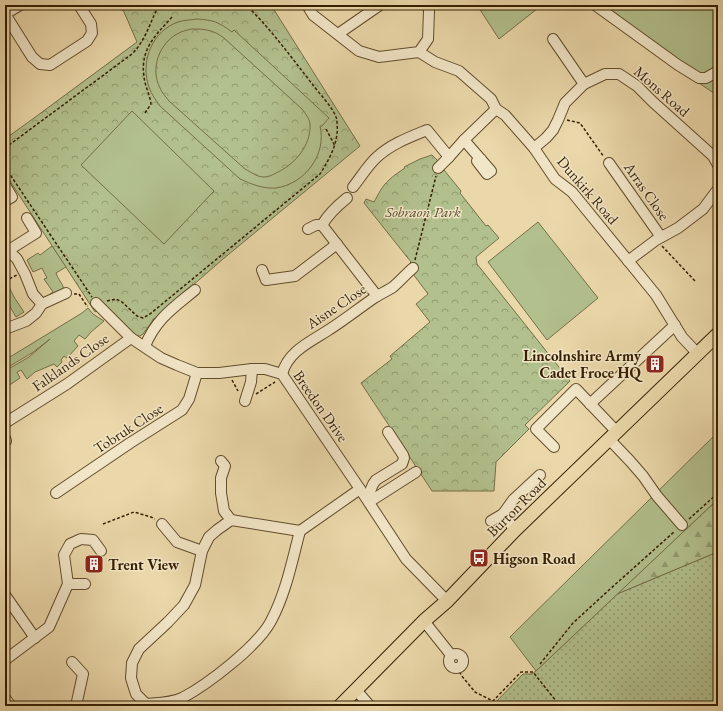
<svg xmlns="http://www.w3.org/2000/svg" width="723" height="711" viewBox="0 0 723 711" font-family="'EB Garamond',serif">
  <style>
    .grass { fill: url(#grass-dots); stroke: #746f47 }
    .forest { fill: url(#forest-firs); stroke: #746f47 }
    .park { fill: url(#park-crowns); stroke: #746f47 }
    .garden { fill: #b2c08d; stroke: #746f47; fill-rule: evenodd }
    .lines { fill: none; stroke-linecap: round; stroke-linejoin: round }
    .minor-casing { stroke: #624c2b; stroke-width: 12 }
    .major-casing { stroke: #351e01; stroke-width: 15 }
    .path { stroke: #351e01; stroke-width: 1.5; stroke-dasharray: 3 2; stroke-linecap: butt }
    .minor { stroke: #f2e6c8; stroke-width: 10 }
    .major { stroke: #ebd8aa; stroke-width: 13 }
    .labels { text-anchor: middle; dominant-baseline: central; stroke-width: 3; stroke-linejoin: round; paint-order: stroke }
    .street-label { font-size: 15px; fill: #351e01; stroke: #f2e6c8 }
    .park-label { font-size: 15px; font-style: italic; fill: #5a4f2b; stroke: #f2e6c8 }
    .poi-label { font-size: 15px; font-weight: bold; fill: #351e01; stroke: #f2e6c8; text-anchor: start }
  </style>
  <defs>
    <pattern id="grass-dots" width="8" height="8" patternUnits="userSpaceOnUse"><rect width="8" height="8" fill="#b2c08d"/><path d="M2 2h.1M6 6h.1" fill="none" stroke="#929b71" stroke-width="1.8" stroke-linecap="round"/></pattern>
    <pattern id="forest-firs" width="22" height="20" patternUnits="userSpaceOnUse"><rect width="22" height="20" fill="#b2c08d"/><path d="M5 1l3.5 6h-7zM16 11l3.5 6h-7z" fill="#929b71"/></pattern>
    <pattern id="park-crowns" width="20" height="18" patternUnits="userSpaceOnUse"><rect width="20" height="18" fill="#b2c08d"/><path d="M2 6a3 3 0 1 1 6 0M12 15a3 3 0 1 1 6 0" fill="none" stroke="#929b71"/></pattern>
  </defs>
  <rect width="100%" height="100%" fill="#ebd8aa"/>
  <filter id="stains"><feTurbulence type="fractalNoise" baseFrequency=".005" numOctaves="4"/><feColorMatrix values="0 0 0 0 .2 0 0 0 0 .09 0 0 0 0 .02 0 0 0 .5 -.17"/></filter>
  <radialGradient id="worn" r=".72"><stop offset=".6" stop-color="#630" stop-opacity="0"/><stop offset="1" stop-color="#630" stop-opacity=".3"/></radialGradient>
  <path class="grass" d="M718 551V706H485L488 702 493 705 523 674H532L536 671 617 594 715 553Z"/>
  <path class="forest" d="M718 499V551L715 553 617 594Z"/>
  <g class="park">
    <path d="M118 5H271L360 146 223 259 153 320 143 334 140 336H137L127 329 104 309 95 312 8 178H5V139L34 118 137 42 124 12Z"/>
    <path d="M432 155 438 161 434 165 440 173 444 170 461 191 460 193 486 226 488 225 499 238 476 257 477 264 570 381 525 425 529 429 496 462 494 491H432L361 383 392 359 390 356 430 322 416 304 428 294 413 274 416 271 410 263 411 262 364 203 366 199 374 202C378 195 382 186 389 180 393 176 399 172 405 168L404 167 420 159Z"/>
  </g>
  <g class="garden">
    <path d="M477 5H542L499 39Z"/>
    <path d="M591 5H718V96L643 45Z"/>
    <path d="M197 19C213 20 219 22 232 32L234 30 329 118 322 126H320C327 154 305 184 276 188 263 189 251 184 240 179L160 106C155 99 150 92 148 84 141 59 153 31 178 22 184 20 191 20 197 19ZM192 29C206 29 213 30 224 38L302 109C305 113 310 119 310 125 311 146 294 165 276 173 273 175 268 177 264 177 257 177 251 172 245 169L169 101C166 97 162 93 160 88 150 69 159 44 177 34 182 31 187 30 192 29Z"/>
    <path d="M132 111 214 191 164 244 81 165Z"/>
    <path d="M538 222 598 298 547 340 488 262Z"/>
    <path d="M52 246 66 267 56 273C58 280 62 282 64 289L52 295 50 294 53 292 44 279 47 278 42 268 33 272 27 260 38 253 40 255Z"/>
    <path d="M6 281 14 297 24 312 16 317 9 305 5 307V282Z"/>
    <path d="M88 308 93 314 104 321 91 332 85 339 79 335 74 341 78 346 67 358 64 356 61 360 62 362 57 367 54 364 35 372 27 379 21 370 17 372 20 378 8 386H5V371L29 357 50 339 32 353 5 369V360L82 313Z"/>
    <path d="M718 432V499L536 671 510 637Z"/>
  </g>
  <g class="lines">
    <defs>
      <g id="minor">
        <path d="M307 5 313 15 359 51 379 57 419 52 428 39 429 11 428 5"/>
        <path d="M595 5 678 65 699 78H706L718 71"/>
        <path d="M5 14 32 57 40 64 50 65 87 41 92 33 91 24 79 5"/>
        <path d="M5 14 20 5"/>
        <path d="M338 34 380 5"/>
        <path d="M553 39 584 84"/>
        <path d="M419 52 435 62 459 71 491 99 496 109 505 115 534 148 555 179 572 192 656 295 682 337 698 354"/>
        <path d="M464 140 491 171 487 174 477 161 481 159"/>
        <path d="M534 148 546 138 553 130 558 120 565 103 584 84 605 74H619L637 86 653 102 713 156 718 165"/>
        <path d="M609 163 661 237"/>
        <path d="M438 168 449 157"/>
        <path d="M5 185 12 197 5 201"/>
        <path d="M353 187C361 177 368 165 377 157 391 144 410 137 427 130L449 157 464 140 496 109"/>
        <path d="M322 225C329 213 337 206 347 198"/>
        <path d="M308 229 316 225H322L377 296"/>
        <path d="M5 247 17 259 25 274 33 294 42 304"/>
        <path d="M9 250 36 233 27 218"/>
        <path d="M628 261 656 240 678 228 703 209 718 189"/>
        <path d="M262 270 266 280 295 276 337 244"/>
        <path d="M96 303 131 338 161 358 177 365 197 373H219L252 369H265L282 374 360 489 406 559 447 601"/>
        <path d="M5 329 26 321 36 313 42 304 66 293"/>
        <path d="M145 346C156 319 173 308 195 290"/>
        <path d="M282 374C288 352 308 343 327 331 343 321 358 309 374 298 380 294 387 291 393 287 400 281 406 274 413 268"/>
        <path d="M245 401 251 382 252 369"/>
        <path d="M590 404 675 325"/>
        <path d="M5 423 67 384 131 338"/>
        <path d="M5 438 6 441"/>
        <path d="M609 439 630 461 643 476 657 496 682 525"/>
        <path d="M554 447 536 429 576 389 617 432"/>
        <path d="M221 461 225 466 221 478V493L224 511 231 520"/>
        <path d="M56 493 130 443 182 410 189 399 197 373"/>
        <path d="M369 502C369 494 370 487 376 480L402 464 404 458 403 455 388 432"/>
        <path d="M369 502 416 472"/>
        <path d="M491 521 503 514"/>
        <path d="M162 524 177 542 202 551"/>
        <path d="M515 530 503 514 513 500 540 475"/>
        <path d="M300 531 360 489"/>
        <path d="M68 584H85"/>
        <path d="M5 595 35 638"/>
        <path d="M424 621 451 655"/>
        <circle cx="456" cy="661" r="7"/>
        <path d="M5 660 49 627 68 584 64 555 70 544 81 539 93 540 101 551"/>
        <path d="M72 662 83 674 76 706"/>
        <path d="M356 690 370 706"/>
        <path d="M5 698 11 706"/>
        <path d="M146 704 136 694 131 678 132 663 139 649 168 622 184 605 195 585 202 551 209 537 217 530 231 520 300 531"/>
        <path d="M146 704C158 703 171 703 182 698 207 685 258 646 271 621 286 593 292 561 300 531"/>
      </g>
      <path id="major" d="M340 706 424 621 447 601 515 530 718 334"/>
    </defs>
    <use href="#minor" class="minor-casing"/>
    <use href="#major" class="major-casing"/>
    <g class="path">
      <path d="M230 9V5"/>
      <path d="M145 113 151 104C150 95 145 86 144 77 140 49 155 36 172 17"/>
      <path d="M567 120 580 123 604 157"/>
      <path d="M326 129 335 146"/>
      <path d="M5 148 132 54C146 40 150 22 159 5"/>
      <path d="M5 167 92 297"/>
      <path d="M662 246 695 281"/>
      <path d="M415 260 436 176"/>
      <path d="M5 281 17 275"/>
      <path d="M74 294H79L87 306H88"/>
      <path d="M107 301 116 299 122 302 137 316 143 318 150 314 320 174C330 158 339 142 337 123 337 121 337 119 336 117 333 108 319 93 313 85 291 57 271 29 246 5"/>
      <path d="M232 380 238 391"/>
      <path d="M256 394 275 382"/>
      <path d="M689 519 718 493"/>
      <path d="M103 524 134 512 151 517 155 519"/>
      <path d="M540 664 573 623 609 590 675 531"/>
      <path d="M458 667 461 675 475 692 493 701 521 672H533L560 706"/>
    </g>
    <use href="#minor" class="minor"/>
    <use href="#major" class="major"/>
  </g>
  <defs>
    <symbol id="building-square" viewBox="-11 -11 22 22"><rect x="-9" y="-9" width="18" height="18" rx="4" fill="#8f2418" stroke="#f2e6c8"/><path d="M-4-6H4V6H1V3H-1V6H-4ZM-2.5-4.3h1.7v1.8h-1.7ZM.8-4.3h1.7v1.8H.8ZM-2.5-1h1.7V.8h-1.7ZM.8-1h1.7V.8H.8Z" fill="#fff"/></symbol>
    <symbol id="bus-square" viewBox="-11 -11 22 22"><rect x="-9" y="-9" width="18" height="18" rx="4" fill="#8f2418" stroke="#f2e6c8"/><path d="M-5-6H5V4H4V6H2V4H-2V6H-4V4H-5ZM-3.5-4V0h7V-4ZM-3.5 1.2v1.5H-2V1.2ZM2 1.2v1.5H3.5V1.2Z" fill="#fff"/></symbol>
  </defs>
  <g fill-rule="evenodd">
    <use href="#building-square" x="644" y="353" width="22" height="22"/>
    <use href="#bus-square" x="468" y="547" width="22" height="22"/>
    <use href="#building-square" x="83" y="553" width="22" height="22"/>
  </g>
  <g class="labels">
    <g class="street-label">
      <text transform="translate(662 91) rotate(41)">Mons Road</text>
      <text transform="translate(588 190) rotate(49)">Dunkirk Road</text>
      <text transform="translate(647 191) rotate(55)">Arras Close</text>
      <text transform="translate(336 306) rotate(-34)">Aisne Close</text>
      <text transform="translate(70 362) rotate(-35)">Falklands Close</text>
      <text transform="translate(321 406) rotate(55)">Breedon Drive</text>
      <text transform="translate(128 428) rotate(-33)">Tobruk Close</text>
      <text transform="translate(516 507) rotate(-45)">Burton Road</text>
    </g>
    <g class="park-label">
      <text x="423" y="211">Sobraon Park</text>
    </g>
    <g class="poi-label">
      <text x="641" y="355" text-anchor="end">Lincolnshire Army<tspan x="641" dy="17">Cadet Froce HQ</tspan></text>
      <text x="493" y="558">Higson Road</text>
      <text x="108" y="564">Trent View</text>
    </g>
  </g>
  <rect width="723" height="711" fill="none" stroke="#ebd8aa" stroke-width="20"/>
  <rect x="6" y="6" width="711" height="699" fill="none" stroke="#351e01" stroke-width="2"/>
  <rect x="10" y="10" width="703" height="691" fill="none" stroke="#351e01"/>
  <rect width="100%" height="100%" filter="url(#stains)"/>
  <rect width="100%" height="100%" fill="url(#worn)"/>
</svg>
